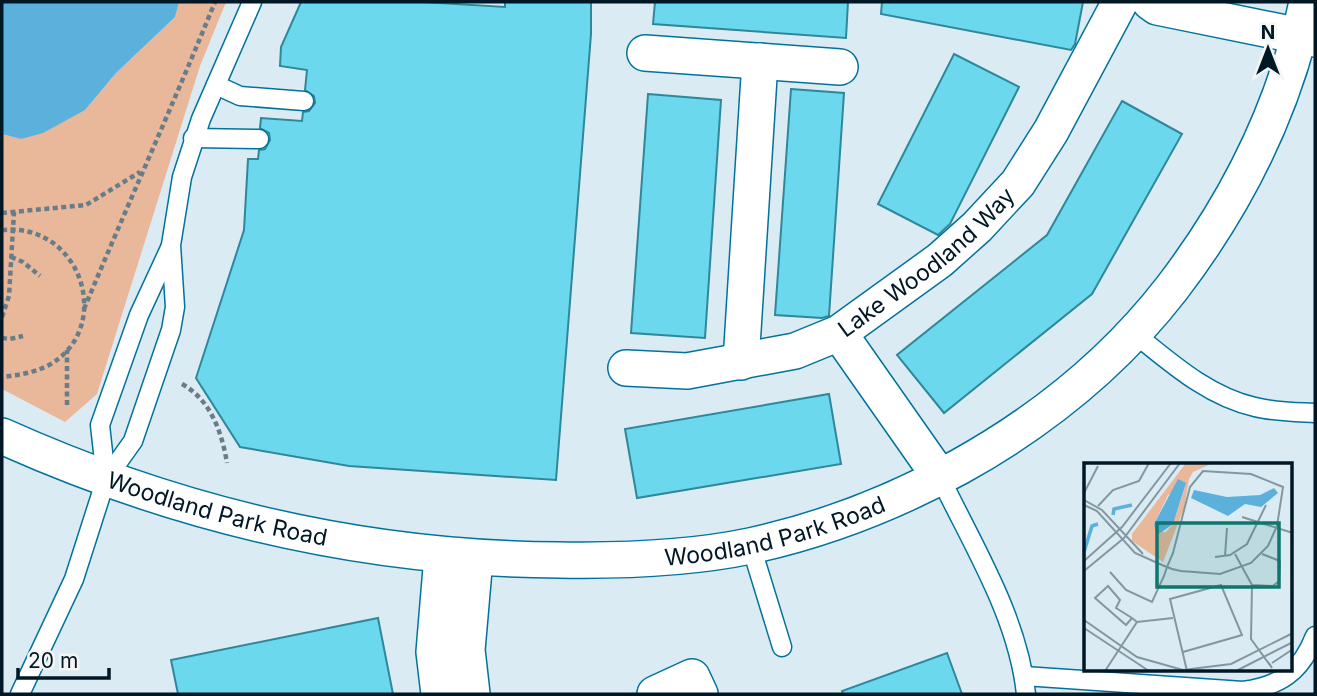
<svg xmlns="http://www.w3.org/2000/svg" width="1317" height="696" viewBox="0 0 1317 696" font-family="Inter,sans-serif">
  <style>
    .green { fill: #e9b799 }
    .water { fill: #5bb1dc }
    .building { fill: #6bd8ed; stroke: #2f8899; stroke-width: 2 }
    .lines { fill: none; stroke-linecap: round; stroke-linejoin: round }
    .lane-casing { stroke: #00739c; stroke-width: 21 }
    .street-casing { stroke: #00739c; stroke-width: 38 }
    .path { stroke: #697d88; stroke-width: 4.5; stroke-dasharray: 5 3.5; stroke-linecap: butt }
    .lane { stroke: #fff; stroke-width: 18 }
    .street { stroke: #fff; stroke-width: 35 }
    .labels { text-anchor: middle; dominant-baseline: central; stroke-width: 5; stroke-linejoin: round; paint-order: stroke }
    .street-label { font-size: 23px; fill: #001825; stroke: #f5f5f5 }
    .inset-river { fill: none; stroke: #5bb1dc; stroke-width: 3.5 }
    .inset-road { fill: none; stroke: #8397a1; stroke-width: 2 }
    .view { fill: #0f766e; fill-opacity: 0.15; stroke: #0f766e; stroke-width: 3.5 }
    .inset-edge { fill: none; stroke: #001825; stroke-width: 3.5 }
  </style>
  <rect width="100%" height="100%" fill="#dbebf4"/>
  <path class="green" d="M179 2H226L200 66 97 394 65 422 2 389V134L21 139 85 110 116 73 175 17Z"/>
  <path class="water" d="M2 2H179L175 17 116 73 85 110 43 133 21 139 2 134Z"/>
  <g class="building">
    <path d="M301 2H423L505 7V2H591V34L556 480 349 466 240 447 196 378 244 230 248 159H258L259 150 265 149 270 140 269 133 260 128 261 118 302 121 303 112 309 111 315 103 314 96 305 90 307 70 280 66 281 47Z"/>
    <path d="M655 2H848L846 38 653 24Z"/>
    <path d="M882 2H1083L1075 44 1071 50 881 14Z"/>
    <path d="M954 54 1019 87 950 224 938 235 878 204Z"/>
    <path d="M791 89 844 93 829 316 822 318 775 315Z"/>
    <path d="M648 94 721 100 705 338 631 333Z"/>
    <path d="M1122 101 1182 134 1092 294 944 413 897 355 1047 235Z"/>
    <path d="M829 394 841 464 637 498 625 429Z"/>
    <path d="M378 618 393 694H178L171 660Z"/>
    <path d="M947 653 962 694H843L842 691Z"/>
  </g>
  <g class="lines">
    <defs>
      <g id="lane">
        <path d="M216 85 240 96 304 101"/>
        <path d="M193 138 259 139"/>
        <path d="M1135 334C1171 363 1209 397 1255 407 1275 412 1295 412 1315 413"/>
        <path d="M940 477C973 546 1018 617 1026 694"/>
        <path d="M106 479 100 425 139 315 170 248"/>
        <path d="M751 546 782 647"/>
        <path d="M1024 676 1243 691C1280 686 1301 672 1315 636"/>
        <path d="M20 694 74 579 106 479 133 441 171 330 175 307 171 245 182 177 201 119 252 2"/>
      </g>
      <g id="street">
        <path d="M1150 2 1157 7 1315 39"/>
        <path d="M645 53 840 67"/>
        <path d="M839 333 940 477"/>
        <path d="M741 362 760 61"/>
        <path id="s1" d="M626 368 687 371 795 351 839 333 940 260 977 227 1018 183 1051 131 1120 2"/>
        <path id="s2" d="M2 436C178 515 366 559 559 560 623 561 688 559 750 546 824 530 893 503 959 467 1042 421 1114 363 1172 288 1237 203 1285 107 1307 2"/>
        <path d="M439 694 434 652 442 556"/>
        <path d="M472 694 467 650 475 558"/>
        <path d="M655 694 692 677 700 694"/>
      </g>
    </defs>
    <use href="#lane" class="lane-casing"/>
    <use href="#street" class="street-casing"/>
    <g class="path">
      <path d="M2 213 86 205 140 172"/>
      <path d="M2 230C82 222 115 328 49 365 34 373 18 375 2 377"/>
      <path d="M11 257 23 262 40 276"/>
      <path d="M84 309C127 206 173 105 215 2"/>
      <path d="M2 317 9 296 14 212"/>
      <path d="M2 338 10 339 23 336"/>
      <path d="M182 384C211 400 222 433 227 463"/>
      <path d="M67 405V350"/>
    </g>
    <use href="#lane" class="lane"/>
    <use href="#street" class="street"/>
  </g>
  <g class="labels">
    <g class="street-label">
      <text stroke="none"><textPath href="#s1" startOffset="331">Lake Woodland Way</textPath></text>
      <text stroke="none"><textPath href="#s2" startOffset="228">Woodland Park Road</textPath></text>
      <text stroke="none"><textPath href="#s2" startOffset="794">Woodland Park Road</textPath></text>
    </g>
  </g>
  <g transform="translate(1084 463)">
    <rect width="208" height="208" fill="#dbebf4"/>
    <path d="M102 0H129L109 9 105 16 100 45 79 99 48 78V71ZM101 24 89 61 81 70 70 61 84 32Z" fill="#e9b799" fill-rule="evenodd"/>
    <path d="M94 16 102 20 89 61 73 72 70 61ZM190 25 194 30 177 44 161 41 144 53 107 35 110 27 143 34 176 32Z" fill="#5bb1dc"/>
    <path class="inset-river" d="M29 52 30 46 48 42M0 89 8 63 14 61"/>
    <path class="inset-road" d="M0 30 14 3M0 37 18 47 59 91M0 42 13 48 51 90 78 102 88 106 97 108 136 111 167 100 184 83 193 63 199 24 167 11 119 8 106 24 89 90 83 104 80 113 68 139 42 127 26 109M14 43 29 27 55 18 65 0M158 54 209 70M151 91 168 122 167 176 188 205 185 200M141 93 143 65M131 94 146 92 163 81 182 42M0 98 38 64 87 0M0 108 40 75 96 0M168 122 189 123 195 118 196 98 178 91M48 155 42 162 11 135 24 123 36 137 32 145 48 155 53 159 89 155M0 157 53 194 99 207 147 201 209 170M0 165 65 208M99 189 158 172 137 122 86 136 103 208M188 200 209 186M21 208 53 159M152 208 209 179"/>
    <path class="view" d="M73 60H195V124H73Z"/>
    <rect width="208" height="208" class="inset-edge"/>
  </g>
  <rect width="1317" height="696" fill="none" stroke="#001825" stroke-width="7"/>
  <g transform="translate(1268 49)" stroke="#f5f5f5" stroke-width="5" paint-order="stroke">
  <path d="M0-5L12 26L0 18L-12 26Z" fill="#001825"/>
  <text y="-10" font-size="19" font-weight="bold" text-anchor="middle" fill="#001825">N</text>
  </g>
  <path d="M18 668v10h91v-10" fill="none" stroke="#001825" stroke-width="3.5"/>
  <text x="28" y="668" font-size="21" fill="#001825" stroke="#f5f5f5" stroke-width="5" paint-order="stroke">20 m</text>
</svg>
